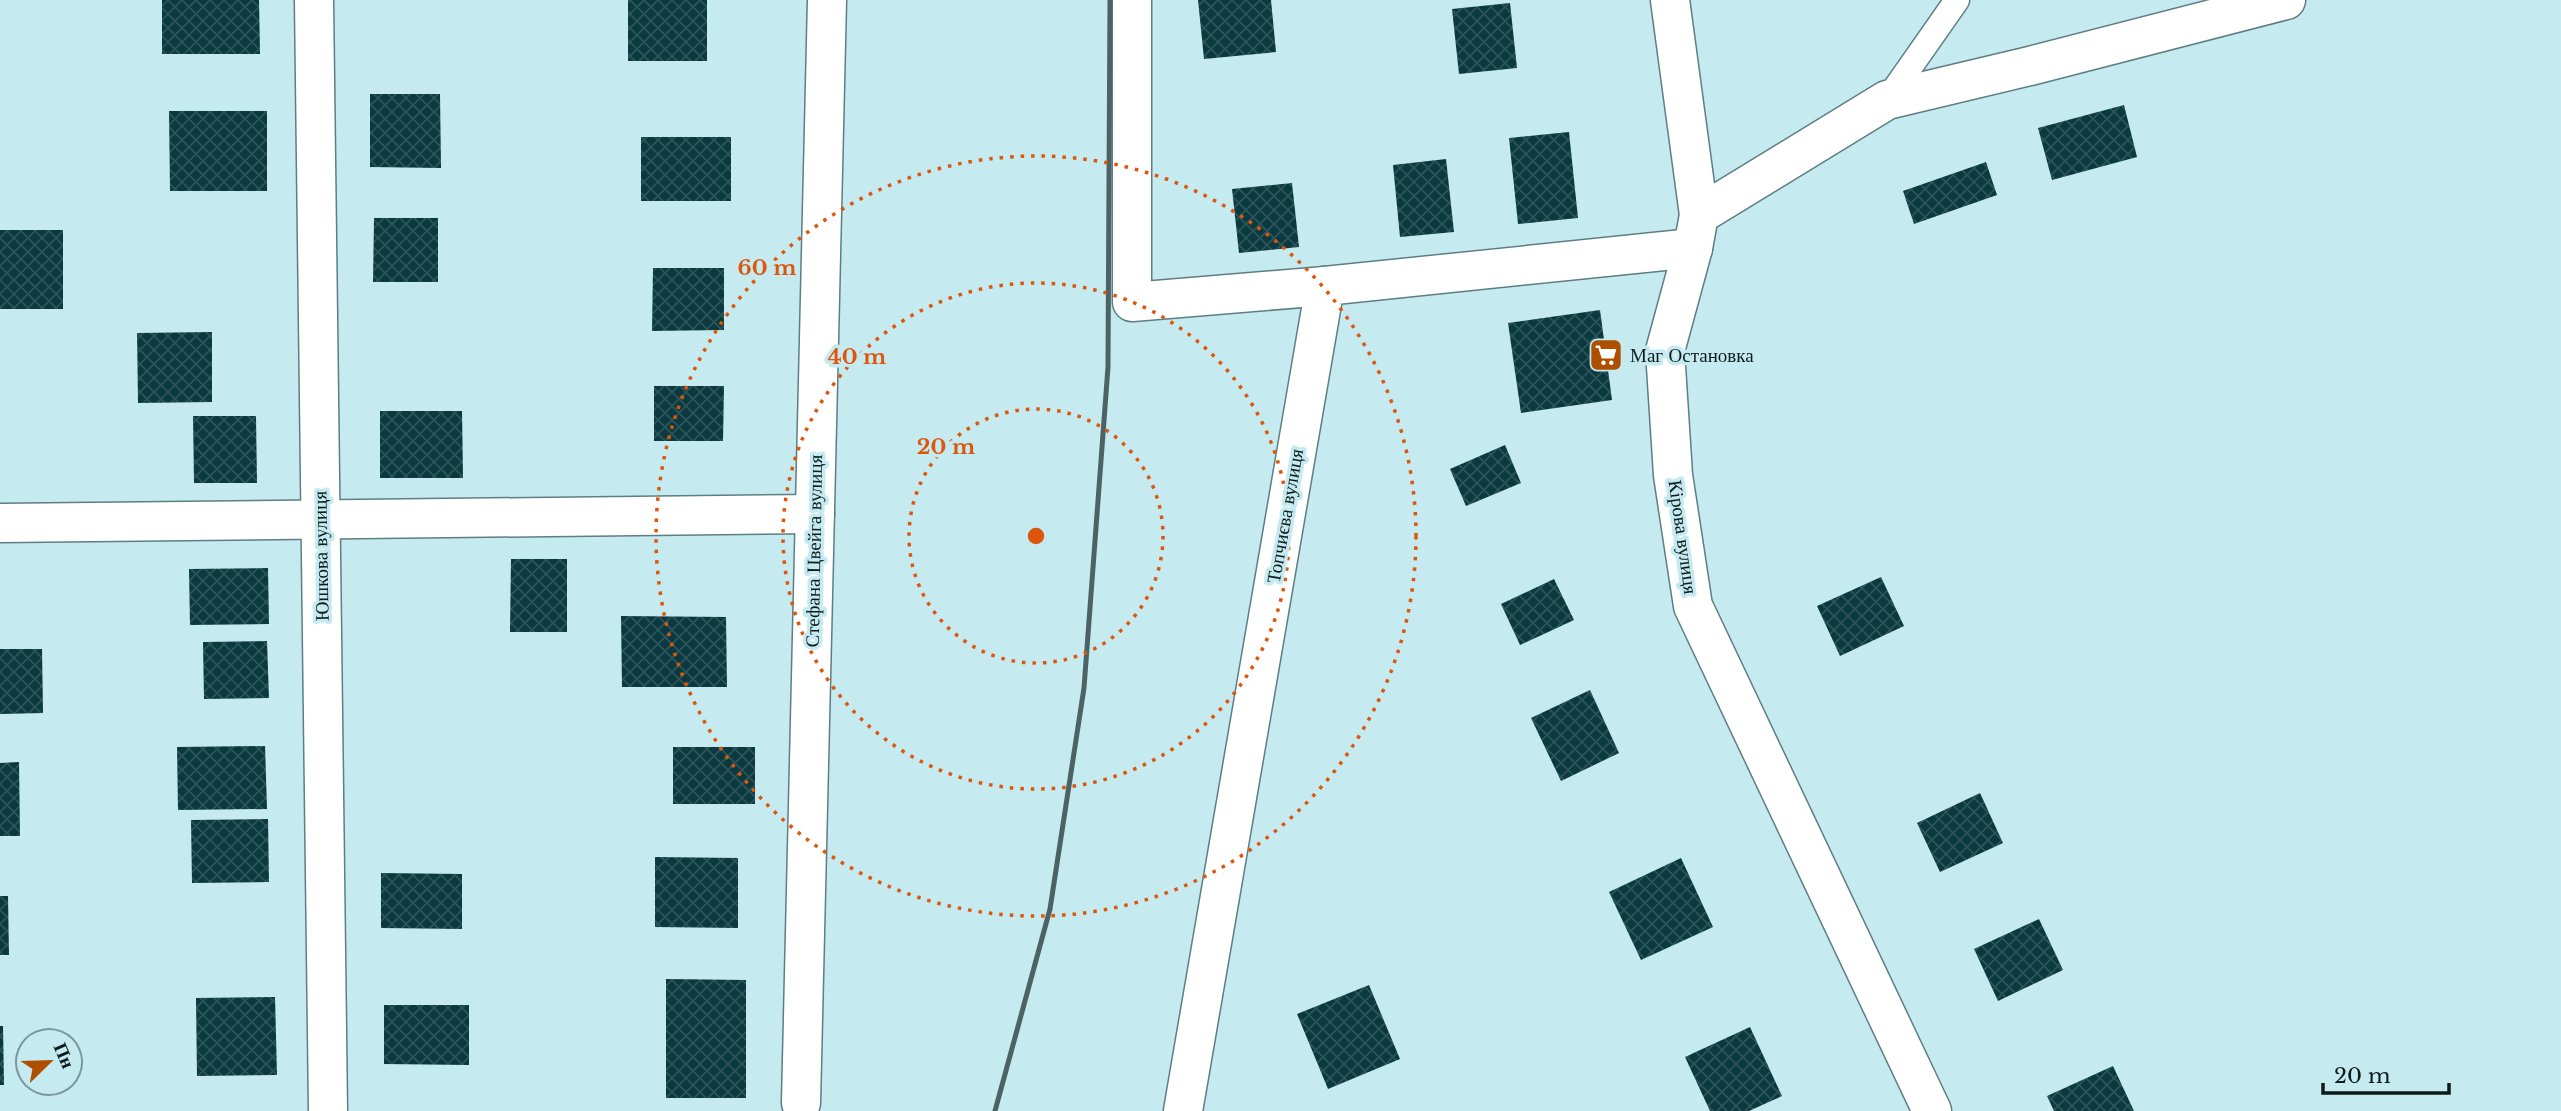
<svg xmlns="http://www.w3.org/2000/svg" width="2561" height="1111" viewBox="0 0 2561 1111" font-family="'Libre Baskerville',serif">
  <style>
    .building { fill: url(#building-cross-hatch) }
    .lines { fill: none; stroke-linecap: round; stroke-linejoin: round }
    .service-casing { stroke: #5d7e83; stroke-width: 27 }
    .minor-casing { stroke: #5d7e83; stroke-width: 41 }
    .tertiary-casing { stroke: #5d7e83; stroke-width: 41 }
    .secondary-casing { stroke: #5d7e83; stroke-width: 41 }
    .service { stroke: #fff; stroke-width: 24 }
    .minor { stroke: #fff; stroke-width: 38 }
    .tertiary { stroke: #fff; stroke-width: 38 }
    .secondary { stroke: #fff; stroke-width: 38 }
    .rail { stroke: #4c6265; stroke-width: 5 }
    .ring { fill: none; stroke: #dd560d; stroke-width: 3.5; stroke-dasharray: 3.5 7 }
    .labels { text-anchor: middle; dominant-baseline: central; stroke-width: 7; stroke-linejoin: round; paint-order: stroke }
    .poi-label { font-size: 19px; fill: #0d1b1d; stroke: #c5eaef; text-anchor: start }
    .street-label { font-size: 19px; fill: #0d1b1d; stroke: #c5eaef }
    .centre { fill: #dd560d; stroke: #c5eaef; stroke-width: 3.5 }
    .ring-label { font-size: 21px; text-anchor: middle; font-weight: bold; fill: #dd560d; stroke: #c5eaef; stroke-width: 7; stroke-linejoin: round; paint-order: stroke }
  </style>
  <defs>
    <pattern id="building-cross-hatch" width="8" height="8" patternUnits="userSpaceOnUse" patternTransform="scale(1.75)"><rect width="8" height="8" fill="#0a3a40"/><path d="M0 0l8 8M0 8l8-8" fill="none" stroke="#2c5459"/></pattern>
  </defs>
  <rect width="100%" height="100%" fill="#c5eaef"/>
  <g class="building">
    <path d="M162 0H259L260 54H162Z"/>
    <rect x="628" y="0" width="79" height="61"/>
    <path d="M1198 0H1271L1276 52 1204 59Z"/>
    <path d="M1510 3 1517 68 1459 74 1452 9Z"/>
    <path d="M370 94H440L441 168 370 167Z"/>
    <path d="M2124 105 2137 157 2052 180 2038 128Z"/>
    <path d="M169 111H267V191H170Z"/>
    <path d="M1569 132 1578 218 1518 224 1509 138Z"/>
    <rect x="641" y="137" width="90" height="64"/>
    <path d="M1446 159 1454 232 1400 237 1393 165Z"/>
    <path d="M1986 162 1997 195 1914 224 1903 191Z"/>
    <path d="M1292 183 1299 247 1239 253 1232 189Z"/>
    <path d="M374 218H438V282H373Z"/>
    <rect x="0" y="230" width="63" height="79"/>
    <path d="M653 268H724V330L652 331Z"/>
    <path d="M1600 310 1612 400 1521 413 1508 323Z"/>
    <path d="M212 332V402L138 403 137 333Z"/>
    <path d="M654 386H724L723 441H654Z"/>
    <path d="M380 411H462L463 478H380Z"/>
    <path d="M193 416H256L257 483H194Z"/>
    <path d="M1505 445 1521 483 1466 506 1450 469Z"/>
    <path d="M511 559H567V632H510Z"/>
    <path d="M268 568 269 624 190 625 189 569Z"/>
    <path d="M1881 577 1904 626 1840 656 1817 606Z"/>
    <path d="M1554 579 1574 620 1520 645 1501 604Z"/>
    <path d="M621 616 726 617 727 687H622Z"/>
    <path d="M267 641 269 698 204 699 203 642Z"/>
    <path d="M0 649H42L43 713 0 714Z"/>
    <path d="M1590 690 1619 753 1561 781 1531 718Z"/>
    <path d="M265 746 267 809 178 810 177 747Z"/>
    <rect x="673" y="747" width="82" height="57"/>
    <path d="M19 762 20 836H0V763Z"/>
    <path d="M1980 793 2003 843 1940 872 1917 823Z"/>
    <path d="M268 819 269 882 192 883 191 820Z"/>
    <path d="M655 857 738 858V928L655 927Z"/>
    <path d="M1681 858 1713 927 1641 960 1609 892Z"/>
    <path d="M381 873 462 874V929L381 928Z"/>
    <path d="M0 896H8L9 955H0Z"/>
    <path d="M2039 919 2063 970 1998 1001 1974 949Z"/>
    <path d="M666 979 746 980V1098H666Z"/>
    <path d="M1369 985 1400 1059 1328 1089 1297 1014Z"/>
    <path d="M275 997 277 1075 197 1076 196 998Z"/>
    <path d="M384 1005H469V1065L384 1064Z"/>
    <path d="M0 1026H3L4 1085H0Z"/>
    <path d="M1750 1027 1782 1096 1749 1111H1710L1685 1057Z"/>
    <path d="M2113 1066 2134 1111H2054L2047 1096Z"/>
  </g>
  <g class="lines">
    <defs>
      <path id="service" d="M1887 100 1957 0"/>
      <g id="minor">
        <path d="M314 0 328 1111"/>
        <path d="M1132 0V302L1325 286"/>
        <path d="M0 523 815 514"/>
        <path d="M801 1103 827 0"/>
        <path d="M1183 1111 1325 286 1693 248"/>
      </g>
      <path id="tertiary" d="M1699 215 1887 100 2030 66 2286 0"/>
      <path id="secondary" d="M1670 0 1699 215 1693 248 1665 351 1673 475 1693 606 1932 1111"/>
    </defs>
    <use href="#service" class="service-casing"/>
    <use href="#minor" class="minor-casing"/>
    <use href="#tertiary" class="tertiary-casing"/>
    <use href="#secondary" class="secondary-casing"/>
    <use href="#service" class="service"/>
    <use href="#minor" class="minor"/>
    <use href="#tertiary" class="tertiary"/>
    <use href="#secondary" class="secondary"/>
    <path class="rail" d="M995 1111 1050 909 1084 688 1108 367 1110 0"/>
  </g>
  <g class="ring">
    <circle cx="1036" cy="536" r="127"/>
    <circle cx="1036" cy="536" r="253"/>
    <circle cx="1036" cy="536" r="380"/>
  </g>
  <defs>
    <symbol id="supermarket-square" viewBox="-11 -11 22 22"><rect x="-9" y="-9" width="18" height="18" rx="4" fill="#ad4e00" stroke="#c5eaef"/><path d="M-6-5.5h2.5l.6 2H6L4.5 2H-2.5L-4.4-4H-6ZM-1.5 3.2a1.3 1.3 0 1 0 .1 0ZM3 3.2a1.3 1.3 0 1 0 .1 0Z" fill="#fff"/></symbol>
  </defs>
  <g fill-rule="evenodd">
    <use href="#supermarket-square" x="1587" y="336" width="38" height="38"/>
  </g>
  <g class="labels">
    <g class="poi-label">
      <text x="1630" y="355">Маг Остановка</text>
    </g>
    <g class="street-label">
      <text transform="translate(1285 516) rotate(-80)">Топчиєва вулиця</text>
      <text transform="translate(1683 537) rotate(82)">Кірова вулиця</text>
      <text transform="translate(814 551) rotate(-89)">Стефана Цвейга вулиця</text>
      <text transform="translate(321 556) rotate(-91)">Юшкова вулиця</text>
    </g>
  </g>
  <circle cx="1036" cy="536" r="10" class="centre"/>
  <g class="ring-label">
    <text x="767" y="275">60 m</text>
    <text x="857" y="364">40 m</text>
    <text x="946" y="454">20 m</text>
  </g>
  <g transform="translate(49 1062) rotate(67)"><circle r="33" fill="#c5eaef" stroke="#7b979b" stroke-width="2"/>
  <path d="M0-5L12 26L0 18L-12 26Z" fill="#ad4e00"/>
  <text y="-10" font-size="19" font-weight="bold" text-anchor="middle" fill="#0d1b1d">Пн</text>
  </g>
  <path d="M2323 1083v10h126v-10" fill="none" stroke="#0d1b1d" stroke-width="3.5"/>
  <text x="2334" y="1083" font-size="21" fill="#0d1b1d" stroke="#c5eaef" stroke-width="5" paint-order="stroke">20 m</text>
</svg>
